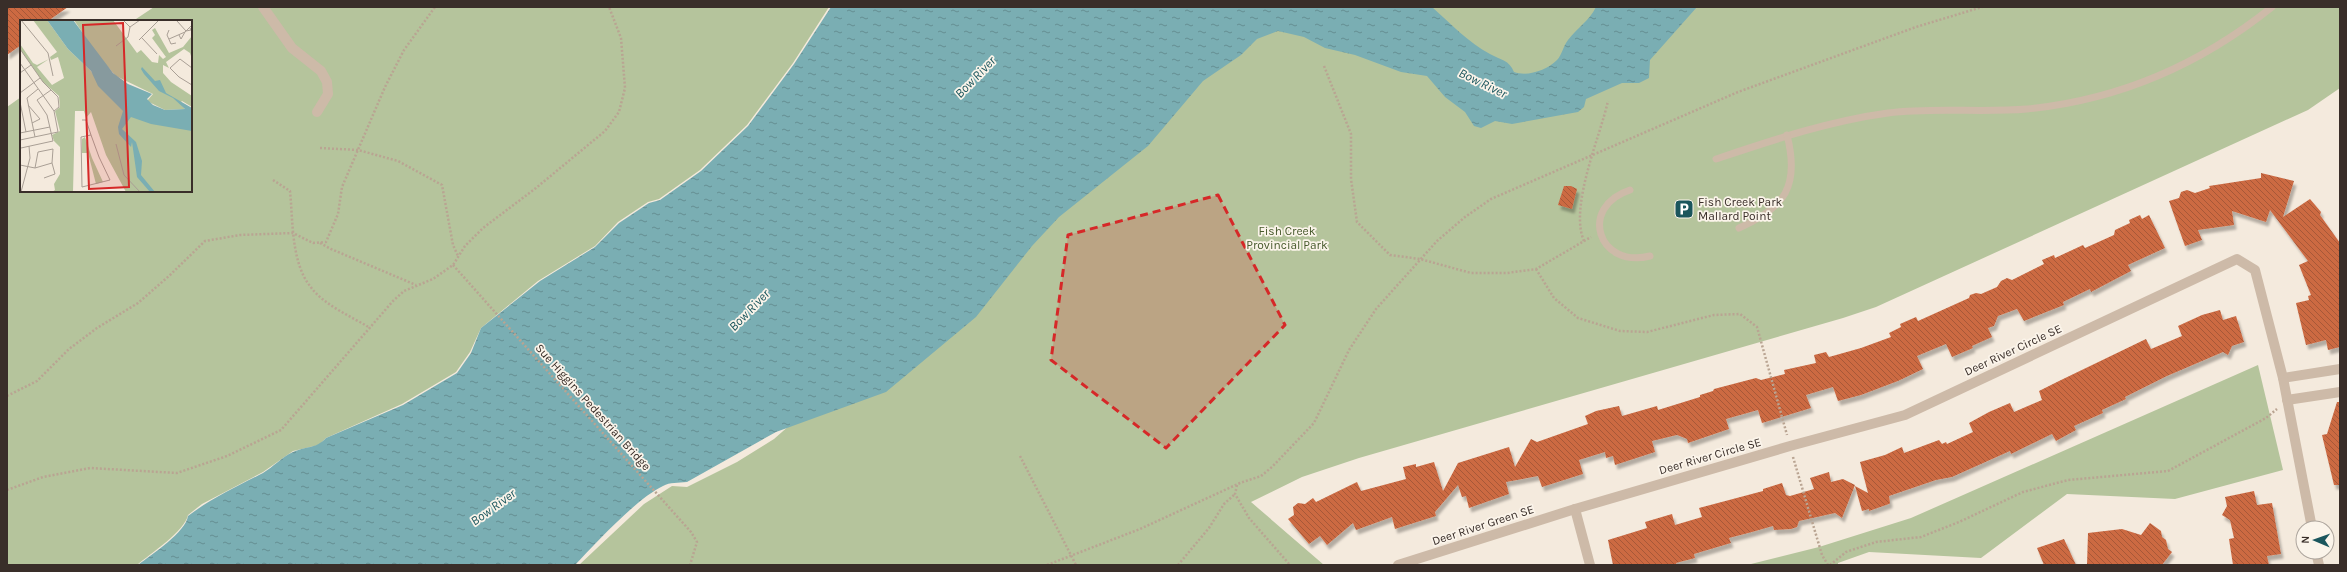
<svg xmlns="http://www.w3.org/2000/svg" width="2347" height="572" viewBox="0 0 2347 572" font-family="Karla,sans-serif">
  <style>
    .park { fill: #b5c49c }
    .water { fill: url(#water-ripples) }
    .building { fill: url(#building-back-hatch); filter: url(#shadow) }
    .lines { fill: none; stroke-linecap: round; stroke-linejoin: round }
    .path { stroke: #b9a492; stroke-width: 2.5; stroke-dasharray: 2 2; stroke-linecap: butt }
    .service { stroke: #cdbaa8; stroke-width: 7 }
    .minor { stroke: #cdbaa8; stroke-width: 10 }
    .marked { fill: #d62828; fill-opacity: 0.2; stroke: #d62828; stroke-width: 3; stroke-dasharray: 8 5; stroke-linejoin: round }
    .labels { text-anchor: middle; dominant-baseline: central; stroke-width: 3.5; stroke-linejoin: round; paint-order: stroke }
    .poi-label { font-size: 12px; fill: #392e29; stroke: #fbf4ea; text-anchor: start }
    .park-label { font-size: 12px; fill: #46592b; stroke: #fbf4ea }
    .street-label { font-size: 12px; fill: #392e29; stroke: #fbf4ea }
    .water-label { font-size: 13px; font-style: italic; fill: #1b565d; stroke: #fbf4ea }
    .inset-road { fill: none; stroke: #a99f95; stroke-width: 1 }
    .view { fill: #d62828; fill-opacity: 0.15; stroke: #d62828; stroke-width: 2 }
    .inset-edge { fill: none; stroke: #392e29; stroke-width: 2 }
  </style>
  <defs>
    <pattern id="water-ripples" width="26" height="14" patternUnits="userSpaceOnUse"><rect width="26" height="14" fill="#7aaeb3"/><path d="M2 4q2-2 4 0t4 0M15 11q2-2 4 0t4 0" fill="none" stroke="#658e92"/></pattern>
    <pattern id="building-back-hatch" width="6" height="6" patternUnits="userSpaceOnUse"><rect width="6" height="6" fill="#cc6a43"/><path d="M-1 5l2 2M0 0l6 6M5-1l2 2" fill="none" stroke="#a75838"/></pattern>
    <filter id="shadow"><feDropShadow dx="2.5" dy="4.5" stdDeviation="1" flood-color="#0004"/></filter>
  </defs>
  <rect width="100%" height="100%" fill="#f4eadd"/>
  <g class="park">
    <path d="M154 7H829L793 63 747 125 700 170 659 199 648 202 618 222 595 246 538 281 481 328 470 352 456 372 402 404 326 438 319 445 293 451 263 472 202 504 188 515C185 531 150 554 137 565H7V107L21 97V191H191V21H133Z"/>
    <path d="M1181 7H2340V88L2308 110 1876 307 1843 318 1359 458 1302 477 1251 502 1324 565H579L644 504 672 486 687 487 737 462 774 439 815 403Z"/>
    <path d="M2258 365 2283 470 2175 499 2067 494 1981 558 1869 552 1838 563V565H1747L1819 547 1911 518Z"/>
  </g>
  <path class="water" d="M831 7H1432C1450 23 1469 43 1490 54 1501 60 1509 60 1514 72 1528 77 1547 70 1557 60 1562 55 1563 46 1568 40 1577 28 1589 21 1596 7H1697L1650 60 1649 78 1639 83H1622L1586 99 1584 107 1578 112 1512 124 1495 121 1481 128 1474 126 1465 112 1445 97 1427 76 1401 72 1355 55 1325 48 1304 37 1278 31 1257 39 1241 55 1203 81 1148 146 1059 217 1032 246 976 317 886 392 776 432 687 482C678 483 670 482 663 486 636 499 596 543 575 565H138C152 554 186 532 188 516 210 499 238 486 263 473 273 467 282 457 293 452 306 446 316 449 326 438L403 405 457 373 471 353 481 328 540 281 595 247 619 223 649 203 660 200 701 171 748 126 794 64Z"/>
  <g class="building">
    <path d="M7 7H68L48 21H21V45L7 55Z"/>
    <path d="M2261 173 2294 181 2283 217 2310 199 2321 212 2320 215 2340 243V347L2328 350 2326 340 2306 345 2296 303 2309 300 2308 296 2311 295 2299 265 2308 261 2270 210 2266 222 2232 211 2234 225 2198 230 2202 240 2185 246 2169 201 2179 198 2181 192 2187 190 2195 193 2210 188 2209 186 2261 178Z"/>
    <path d="M1564 186H1571L1577 189 1572 209 1558 205Z"/>
    <path d="M2140 215 2142 219 2149 215 2165 248 2128 265 2131 271 2091 292 2090 289 2063 302 2064 305 2024 321 2017 309 1998 316 1994 326 1988 328 1992 337 1972 346 1973 348 1952 357 1946 344 1917 356 1923 369 1898 381 1861 395 1838 401 1833 387 1806 395 1811 408 1762 423 1758 410 1726 419 1729 429 1688 443 1687 439 1677 435 1652 441 1655 452 1615 465 1613 456 1606 458 1605 452 1579 460 1583 474 1542 487 1538 476 1506 482 1509 494 1469 508 1466 496 1462 497 1458 485 1435 512 1436 516 1395 529 1392 517 1356 530 1353 523 1327 545 1320 536 1309 544 1288 519 1294 515 1293 507 1298 503 1305 504 1313 498 1316 502 1357 482 1361 491 1406 479 1403 467 1416 464V467L1434 462 1443 491 1458 463 1509 447 1515 467 1531 439 1537 442 1588 424 1585 416 1596 411 1619 406 1622 416 1657 406 1658 410 1700 397V395L1713 391 1714 389 1756 378 1761 380 1785 374 1784 370 1816 363 1814 355 1826 352 1829 357 1861 348 1891 337 1889 333 1901 327 1900 324 1916 317 1918 321 1969 298 1970 295 1976 293 1981 294 1997 287 2001 281 2007 278 2012 280 2044 264 2042 260 2054 255 2055 258 2083 245 2085 248 2114 235 2115 230 2130 223 2129 220Z"/>
    <path d="M2220 310 2223 320 2236 316 2244 342 2232 346 2228 355 2223 352 2167 376 2125 397 2126 399 2102 410 2103 413 2074 426 2076 430 2056 441 2052 434 2011 454 2010 451 1952 477 1936 480 1889 496 1890 503 1889 504 1869 511V509L1862 511 1855 486 1868 493 1860 462 1885 455 1902 447 1904 453 1939 440 1942 444 1946 442 1947 444 1973 432 1969 423 1989 412 2010 403 2014 412 2042 400 2039 391 2059 381 2146 339 2151 349 2182 336 2178 326 2202 315Z"/>
    <path d="M2337 402H2340V485H2334L2322 435 2327 434Z"/>
    <path d="M1829 472 1831 482 1843 479 1855 485 1842 518 1835 513 1799 521 1797 527 1791 529 1774 530 1773 526 1752 532 1729 538 1731 543 1694 554 1695 558 1676 563 1677 565H1613L1608 540 1647 528 1645 522 1672 514 1675 525 1702 517 1699 508 1763 491V489L1782 483 1786 495 1790 496 1814 489 1810 478Z"/>
    <path d="M2254 491 2257 505 2272 503 2281 554 2267 556 2269 565H2233L2229 539 2234 538 2230 520 2222 515 2227 506 2225 497Z"/>
    <path d="M2150 523 2161 531 2162 537 2166 540 2168 549 2172 552 2162 565H2087L2088 533 2122 529 2141 535Z"/>
    <path d="M2064 539 2076 565H2044L2037 548Z"/>
  </g>
  <g class="lines">
    <g class="path">
      <path d="M1324 66 1351 134V179L1357 222 1390 255 1420 259 1471 273H1507L1536 269 1591 237"/>
      <path d="M320 148 358 150 398 161 442 185 453 245 458 256"/>
      <path d="M273 180 290 191C293 220 291 262 310 286 323 305 351 316 370 328"/>
      <path d="M1584 241C1569 207 1600 137 1608 101"/>
      <path d="M320 243 331 249 416 285"/>
      <path d="M453 265 691 532 697 542 690 565"/>
      <path d="M1536 269 1554 298 1578 318 1620 331 1647 332 1714 315 1740 314 1757 327 1787 435"/>
      <path d="M7 396 37 381 69 349 97 328 138 303 169 276 205 241 240 235 293 233 313 243 326 242 338 214 342 187 385 87 404 50 435 7"/>
      <path d="M1020 456 1076 565"/>
      <path d="M1793 457 1822 555 1828 565"/>
      <path d="M1237 485 1235 494 1249 518 1290 565"/>
      <path d="M7 490 43 477 90 468 177 473 227 456 281 430 393 301 404 291 433 279 453 265 465 246 483 228 536 188 605 131 619 112 625 88 621 38 609 7"/>
      <path d="M1047 565 1140 529 1240 483 1261 476 1272 467 1314 423 1349 350 1376 309 1437 241 1465 217 1491 199 1738 92 1916 27 1982 7"/>
      <path d="M1178 565 1209 528 1224 504 1235 494"/>
      <path d="M1830 565 1846 552 1876 542 1921 537 1959 522 2023 492 2068 480 2168 471 2266 418 2277 409"/>
    </g>
    <g class="service">
      <path d="M1716 159C1773 140 1829 121 1888 113 1934 107 1981 113 2027 109 2119 100 2201 64 2272 7"/>
      <path d="M1630 190C1578 207 1598 269 1650 256"/>
      <path d="M1739 228C1785 208 1800 186 1787 135"/>
    </g>
    <g class="minor">
      <path d="M263 7 292 48 321 71 327 82 328 94 317 112"/>
      <path d="M2283 378 2340 369"/>
      <path d="M2287 400 2340 392"/>
      <path d="M2316 552 2319 565"/>
      <path d="M1398 565 1575 509"/>
      <path d="M1590 565 1575 509 1790 446 1905 415 2237 259 2255 270 2283 378 2312 528"/>
    </g>
  </g>
  <path class="marked" d="M1218 195 1285 325 1166 448 1051 360 1068 235Z"/>
  <defs>
    <symbol id="parking-square" viewBox="-11 -11 22 22"><rect x="-9" y="-9" width="18" height="18" rx="4" fill="#1b565d" stroke="#fbf4ea"/><path d="M-3.5-5.5H1a3.5 3.5 0 0 1 0 7H-1V5.5H-3.5ZM-1-3.4V-.6H.8a1.4 1.4 0 0 0 0-2.8Z" fill="#fff"/></symbol>
  </defs>
  <g fill-rule="evenodd">
    <use href="#parking-square" x="1673" y="198" width="22" height="22"/>
  </g>
  <g class="labels">
    <g class="poi-label">
      <text x="1698" y="202">Fish Creek Park<tspan x="1698" dy="14">Mallard Point</tspan></text>
    </g>
    <g class="park-label">
      <text x="1287" y="231">Fish Creek<tspan x="1287" dy="14">Provincial Park</tspan></text>
    </g>
    <g class="street-label">
      <text transform="translate(2013 350) rotate(-25)">Deer River Circle SE</text>
      <text transform="translate(593 407) rotate(48)">Sue Higgins Pedestrian Bridge</text>
      <text transform="translate(1710 456) rotate(-16)">Deer River Circle SE</text>
      <text transform="translate(1483 525) rotate(-18)">Deer River Green SE</text>
    </g>
    <g class="water-label">
      <text transform="translate(975 77) rotate(-46)">Bow River</text>
      <text transform="translate(1483 83) rotate(26)">Bow River</text>
      <text transform="translate(749 310) rotate(-46)">Bow River</text>
      <text transform="translate(493 507) rotate(-36)">Bow River</text>
    </g>
  </g>
  <g transform="translate(20 20)">
    <rect width="172" height="172" fill="#f4eadd"/>
    <path d="M13 0H27L48 29 70 50 85 70 172 106V172H106L86 135 71 92 66 98 64 91H55L53 172H32L35 170 34 164 40 154V127L34 121 32 115 40 111 35 91 40 87 39 76 23 62 0 29V24L13 43 17 45 29 39 17 47 32 65 44 58 38 37 31 40 30 37 37 32ZM54 0H93L117 33 121 30 132 42 138 43 139 35 143 39 146 37 132 18 135 15 132 10 135 8 149 33 163 27 172 16V39L170 33 164 29 146 42 149 48 143 45V53L151 62 172 76V87L162 81 160 83 165 89 145 90 127 81 133 74 96 56 78 36ZM65 117 72 138 83 162 76 164 68 133H62V119Z" fill="#b5c49c"/>
    <path d="M27 0H53L93 53 108 64 132 74 127 79 133 85 145 90 165 89 153 78 139 71 124 54 121 49 122 47 135 61 140 60 146 73 172 88V111L131 104 111 97 102 109 116 122 122 141 121 155 135 172H130L117 157 112 122 111 127 99 114 98 107 103 91 78 66 71 51 48 29Z" fill="#7aaeb3"/>
    <path class="inset-road" d="M1 0 28 33 33 56M103 0 110 7 120 0M157 1 166 11 171 10 170 8M149 10 147 15 151 24 156 23M159 15 161 19 165 12M122 18 137 34M149 19 165 12 172 5M119 20 139 0M96 26 108 17 110 7M0 29 23 62 38 77 39 87 34 91M0 43 34 91 38 112 0 120M172 48 160 39 150 48 159 57 172 65M0 53 11 45M0 73 20 58M0 82 6 112M8 85 20 99 12 103M62 100H66L71 115M0 113 30 107M71 115 79 137 90 160 62 167 61 117ZM15 117 7 78 18 69M0 121V143M96 124 104 155 120 172M1 128 33 121 27 95 17 80 31 70M0 145 15 148 32 143 33 129 18 132 15 148M24 158 35 154 32 143M1 172 10 138 9 126"/>
    <path class="view" d="M103 3 109 167 69 169 63 5Z"/>
    <rect width="172" height="172" class="inset-edge"/>
  </g>
  <rect width="2347" height="572" fill="none" stroke="#392e29" stroke-width="16"/>
  <g transform="translate(2315 540) rotate(272)"><circle r="19" fill="#fbf4ea" stroke="#ada59d"/>
  <path d="M0-3L7 15L0 10L-7 15Z" fill="#1b565d"/>
  <text y="-6" font-size="11" font-weight="bold" text-anchor="middle" fill="#392e29">N</text>
  </g>
</svg>
